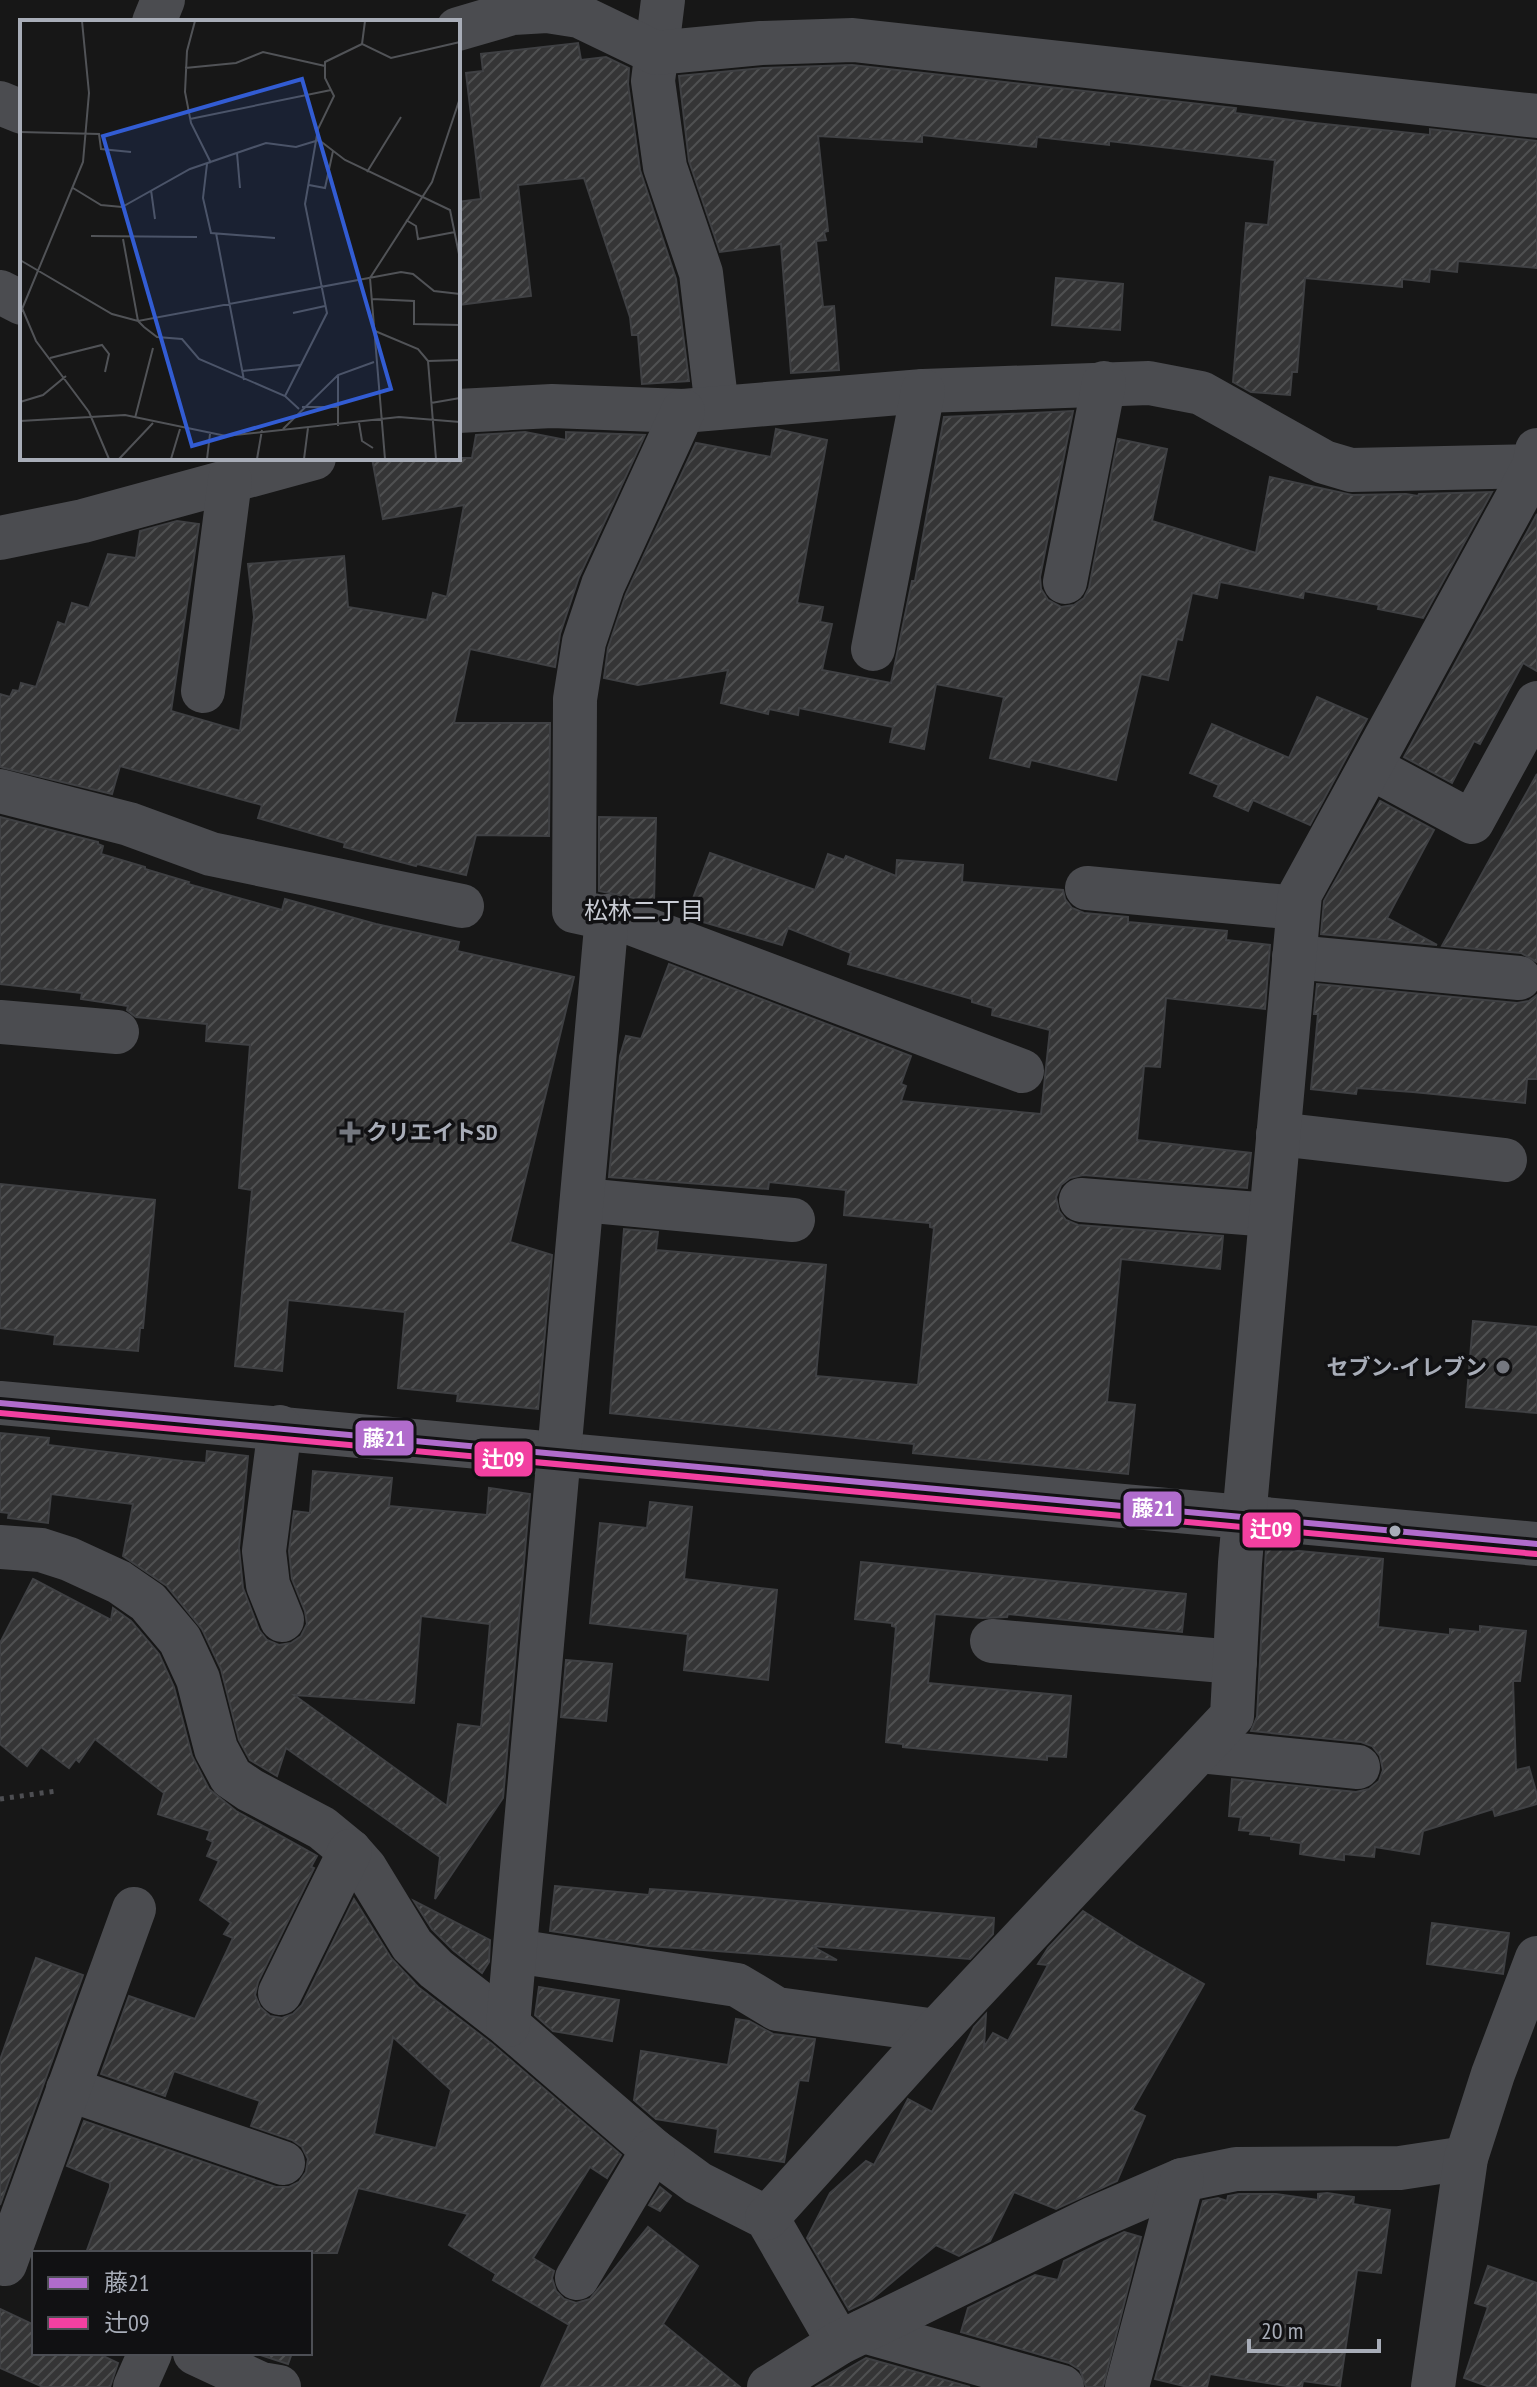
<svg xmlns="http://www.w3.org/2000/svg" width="1537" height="2387" viewBox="0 0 1537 2387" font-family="'PT Sans Narrow','Noto Sans JP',sans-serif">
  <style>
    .building { fill: url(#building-hatch); stroke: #3f4043; stroke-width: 2; fill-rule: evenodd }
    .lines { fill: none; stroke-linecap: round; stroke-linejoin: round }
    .path { stroke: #4d4e52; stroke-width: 5; stroke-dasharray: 4 6; stroke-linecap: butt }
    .minor { stroke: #4b4c50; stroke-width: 44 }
    .bus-1-casing { stroke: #111113; stroke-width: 12 }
    .bus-2-casing { stroke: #111113; stroke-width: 12 }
    .bus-1 { stroke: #b06ccc; stroke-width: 6 }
    .bus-2 { stroke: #f240a1; stroke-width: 6 }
    .poi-dot { fill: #757880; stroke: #111113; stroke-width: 3 }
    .bus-dot { fill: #a8adb8; stroke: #111113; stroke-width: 3 }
    .labels { text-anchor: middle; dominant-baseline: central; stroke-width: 7; stroke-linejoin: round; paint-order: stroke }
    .poi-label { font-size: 22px; font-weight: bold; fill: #a8adb8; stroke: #111113; text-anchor: start }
    .neighbourhood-label { font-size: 24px; fill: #c9ccd4; stroke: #111113 }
    .inset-road { fill: none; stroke: #515357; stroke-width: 2 }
    .view { fill: #325cd3; fill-opacity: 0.15; stroke: #325cd3; stroke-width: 4 }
    .inset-edge { fill: none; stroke: #a8adb8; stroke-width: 4 }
    .line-badge { stroke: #111113; stroke-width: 3 }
    .badge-label { font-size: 22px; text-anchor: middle; font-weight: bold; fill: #fff }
  </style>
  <defs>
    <pattern id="building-hatch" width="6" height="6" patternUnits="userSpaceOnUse" patternTransform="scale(2)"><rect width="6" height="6" fill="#353536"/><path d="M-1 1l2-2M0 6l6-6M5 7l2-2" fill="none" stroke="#4f5051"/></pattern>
  </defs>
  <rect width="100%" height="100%" fill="#171717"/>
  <g class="building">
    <path d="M578 43 581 60 606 57 629 68 628 84 640 170 676 279 689 381 642 384 638 335H632L630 317 584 178 518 185 531 296 458 305V202L481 199 466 73 483 71 481 54Z"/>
    <path d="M852 65 1236 108 1235 113 1315 123 1430 135V129L1537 141V268L1458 261 1457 272 1430 269 1429 282 1402 279V287L1305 278 1297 372H1292L1290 395 1251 392 1233 382 1246 223 1268 225 1275 160 1109 141V145L1037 137 1036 147 922 135V142L818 136 828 231 824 232 826 240 816 241 823 307 834 306 839 370 791 373 781 244 720 252 689 161 679 76 763 68Z"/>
    <path d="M1056 278 1123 284 1120 330 1052 325Z"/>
    <path d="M1073 411 1040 577 1041 589 1048 600 1061 607 1074 605 1084 598 1089 588 1118 439 1167 449 1152 521 1256 553 1270 477 1352 495 1406 494 1418 496 1419 494 1492 492 1423 618 1378 609 1379 605 1304 591 1303 598 1220 582 1217 598 1192 593 1182 640 1177 639 1168 680 1141 674 1116 780 1031 760 1029 767 990 758 1004 697 936 684 924 749 890 742 893 727 799 708 798 715 769 709 768 714 721 703 728 670 638 685 604 678 608 648 626 594 696 443 771 457 776 429 827 440 797 603 823 607 820 622 832 624 822 670 891 683 912 581H915L944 417Z"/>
    <path d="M525 432 566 440V432L645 435 579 577 560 634 555 667 470 649 454 723H550L549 836 476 835 466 875 417 864 416 866 344 847 345 843 258 818 262 805 120 766 112 794 0 767V694L10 697 13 690 19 691 21 683 36 687 58 622 65 625 72 603 89 608 108 554 136 558 140 531 177 521 199 524 171 711 240 731 254 617 248 564 344 556 348 607 427 620 433 593 447 597 464 505 383 519 372 458H472L476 435Z"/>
    <path d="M1537 514V671L1523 663 1480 744 1474 741 1452 783 1404 757Z"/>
    <path d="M1317 697 1367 719 1310 825 1253 800 1248 811 1214 796 1219 785 1190 773 1212 724 1289 758Z"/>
    <path d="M1537 774V962L1521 953 1442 946Z"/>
    <path d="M1380 801 1434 830 1387 918 1437 945 1321 934 1324 901Z"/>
    <path d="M0 817 98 842V844L103 846 101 854 145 867V869L189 882 188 884 282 910 285 899 376 924 459 942 457 951 574 977 510 1242 552 1255 538 1409 457 1401 458 1394 398 1388 405 1312 288 1300 282 1371 235 1366 252 1190 239 1188 250 1045 206 1041 207 1024 136 1017 127 1010 128 1006 81 999 82 993 0 984Z"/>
    <path d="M599 817 656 818 654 902 599 891Z"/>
    <path d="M710 853 815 890 828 854 844 860 846 856 896 876 897 860 963 865 962 882 1063 890 1065 899 1072 908 1084 913 1128 917V922L1227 931 1226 940 1270 945 1265 1009 1166 998 1160 1067 1144 1066 1137 1140 1251 1153 1247 1188 1083 1175 1070 1178 1061 1185 1056 1197 1059 1211 1066 1220 1078 1225 1223 1236 1220 1269 1121 1259 1107 1402 1135 1405 1128 1474 913 1453 914 1444 610 1413 624 1229 658 1232 656 1250 826 1265 816 1376 918 1385 934 1228 930 1227V1223L844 1215 846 1190 769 1182 768 1189 609 1177 620 1056 626 1036 641 1039 669 964 911 1056 901 1084 906 1086 901 1101 1041 1114 1050 1030 992 1015 993 1008 972 1002V999L848 964 851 953 788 928 782 945 686 917Z"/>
    <path d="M1317 984 1517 1003 1529 1001 1537 995V1079H1527L1525 1103 1413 1092 1357 1088 1356 1094 1311 1089 1318 1014H1314Z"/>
    <path d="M0 1184 155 1200 143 1328H140L138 1351 54 1344 55 1335 0 1328Z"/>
    <path d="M1473 1321 1537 1327V1413L1466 1407Z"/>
    <path d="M0 1433 49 1438 48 1445 183 1461 206 1463 207 1451 248 1456 239 1548 243 1588 259 1630 267 1640 279 1645 291 1643 301 1636 307 1624 305 1611 292 1579 289 1551 294 1511 310 1513 313 1471 392 1478 389 1506 487 1515 489 1488 530 1494 503 1798 435 1899 440 1857 286 1748 277 1776 250 1760 239 1740 221 1669 202 1629 167 1586 123 1556 133 1504 51 1494 48 1523 8 1518 9 1513 0 1512ZM421 1616 490 1624 481 1727 458 1724 447 1806 294 1695 414 1703Z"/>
    <path d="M650 1502 692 1507 684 1579 777 1590 768 1680 684 1670 688 1634 590 1623 600 1523 647 1528Z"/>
    <path d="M1266 1548 1383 1559 1378 1627 1450 1635V1629L1480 1632V1626L1526 1631 1520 1681H1513L1516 1770 1529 1767 1537 1795V1804L1495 1816 1493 1809 1423 1831 1419 1854 1375 1847 1374 1857 1344 1854V1860L1320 1857 1300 1854 1301 1843 1271 1839V1836L1250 1834 1251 1831 1239 1830 1241 1817 1229 1816 1232 1779 1356 1792 1369 1789 1379 1781 1383 1770 1380 1756 1372 1746 1361 1742 1251 1731 1257 1717Z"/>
    <path d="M861 1562 1186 1594 1182 1632 1008 1614 1007 1617 982 1618 935 1614 928 1683 1071 1696 1066 1757 1047 1756V1760L903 1747V1744L886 1742 896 1627 892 1626V1623L855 1619Z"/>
    <path d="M33 1579 111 1620 113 1608 131 1621 159 1654 174 1687 192 1756 209 1789 236 1811 317 1856 311 1867 314 1868 258 1982 255 1995 260 2007 270 2016 282 2018 293 2014 302 2005 354 1899 391 1958 418 1987 492 2044 621 2155 607 2178 590 2167 533 2258 554 2271 552 2278 556 2291 564 2299 576 2303 590 2299 648 2227 698 2266 663 2324 740 2387H541L569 2325 493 2280 496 2274 449 2245 468 2214 358 2188 337 2253H86L110 2187V2183L67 2166 84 2121 276 2187H289L299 2182 306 2172 308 2159 302 2147 292 2140 251 2126 260 2101 174 2071 165 2096 101 2074 129 1996 195 2019 233 1938 224 1934 231 1923 200 1900 219 1861 207 1856 213 1842 207 1839 210 1831 158 1814 164 1793 95 1739 79 1762 76 1759 69 1768 41 1747 27 1766 0 1744V1643ZM393 2037 451 2090 436 2148 374 2134Z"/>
    <path d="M566 1660 612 1664 606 1721 561 1717Z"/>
    <path d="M555 1886 649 1895 650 1889 694 1892 994 1918 993 1934 970 1959 812 1946 837 1960 649 1946 550 1931Z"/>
    <path d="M414 1901 490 1940 489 1962 482 1973 453 1950 432 1929Z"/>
    <path d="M1083 1911 1136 1945 1204 1984 1132 2110 1145 2116 1117 2181 1056 2209 1014 2192 990 2241 959 2256 936 2245 872 2299 849 2310 807 2238 830 2193 866 2161 874 2165 908 2099 932 2112 974 2027 986 2014 984 2047 993 2033 1008 2041 1048 1965 1038 1964 1048 1948Z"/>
    <path d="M1432 1923 1509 1933 1503 1974 1427 1964Z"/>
    <path d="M36 1958 83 1975 0 2205V2060Z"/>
    <path d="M539 1987 619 2000 612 2041 553 2031 535 2015Z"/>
    <path d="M736 2019 749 2021 773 2034 815 2039 808 2081 799 2080 784 2162 715 2152 718 2129 656 2119 634 2100 641 2051 728 2065Z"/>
    <path d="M660 2187 671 2196 660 2211 649 2205Z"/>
    <path d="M1327 2193 1354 2197 1353 2204 1390 2210 1381 2273 1357 2270 1340 2386 1303 2381 1302 2387H1293L1210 2374 1207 2387H1188L1155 2379 1203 2201 1218 2198 1227 2201 1228 2196 1239 2194H1276L1318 2200V2194Z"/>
    <path d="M1124 2232 1141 2237 1103 2387H1086L1080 2370 1069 2363 961 2332 968 2308 1035 2275 1058 2280 1064 2261Z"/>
    <path d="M1488 2266 1537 2283V2387H1490L1464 2378 1488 2307 1475 2303Z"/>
    <path d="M0 2309 34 2325V2353H97L118 2363 110 2387H43L0 2368Z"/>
    <path d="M254 2353H292L288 2364Z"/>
    <path d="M866 2358 970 2387H816Z"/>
  </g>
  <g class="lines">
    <path class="path" d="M0 1799 56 1791"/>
    <g class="minor">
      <path d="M663 0 653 81 665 167 701 273 717 408"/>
      <path d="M154 22 163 0"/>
      <path d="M458 29 513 13 547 11 579 16 656 53 761 43 853 40 1537 116"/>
      <path d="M0 103 22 112"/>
      <path d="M0 292 22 303"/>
      <path d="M458 411 552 406 683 411 923 391 1149 383 1201 393 1324 462 1351 470 1534 466"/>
      <path d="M683 411 603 585 584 642 575 699 574 911 633 924 1022 1071"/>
      <path d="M0 538 83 521 314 458"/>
      <path d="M1065 582 1104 383"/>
      <path d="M873 649 923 391"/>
      <path d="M203 691 230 480"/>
      <path d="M1370 767 1472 822 1537 703"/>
      <path d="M0 791 129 824 211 854 462 906"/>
      <path d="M1087 888 1298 908"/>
      <path d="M1294 957 1519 978"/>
      <path d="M0 1022 117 1032"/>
      <path d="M1278 1134 1505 1160"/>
      <path d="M583 1200 793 1220"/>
      <path d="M1081 1200 1271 1215"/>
      <path d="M0 1403 1537 1544"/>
      <path d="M280 1427 264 1551 268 1585 282 1620"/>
      <path d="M0 1547 41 1550 69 1559 119 1582 148 1602 180 1640 198 1679 216 1749 231 1777 250 1790 322 1828 350 1851 365 1868 412 1945 436 1969 508 2025 653 2150 698 2183 767 2218 839 2343"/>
      <path d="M992 1641 1235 1662"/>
      <path d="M1200 1751 1358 1767"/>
      <path d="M515 1951 737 1985 777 2009 936 2031"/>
      <path d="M280 1993 350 1851"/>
      <path d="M508 2025 607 916"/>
      <path d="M68 2089 283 2163"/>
      <path d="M767 2218 936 2031 1232 1716 1240 1563 1300 894 1516 500 1534 466 1537 450"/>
      <path d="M5 2264 134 1909"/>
      <path d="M577 2278 653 2150"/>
      <path d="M864 2331 1062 2387"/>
      <path d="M195 2353 261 2384 279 2387"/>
      <path d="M135 2387 150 2353"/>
      <path d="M769 2387 839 2343 1092 2219 1182 2180 1236 2169 1400 2168 1466 2158"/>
      <path d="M1127 2387 1182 2180"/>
      <path d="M1433 2387 1466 2158 1493 2074 1537 1958"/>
    </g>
    <defs>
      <path id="bus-1" d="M0 1403 1537 1544"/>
      <path id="bus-2" d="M0 1413 1536 1554"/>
    </defs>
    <use href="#bus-1" class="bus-1-casing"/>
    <use href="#bus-2" class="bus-2-casing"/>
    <use href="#bus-1" class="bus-1"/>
    <use href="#bus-2" class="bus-2"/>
  </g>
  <g class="poi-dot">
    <path d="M346 1120h8v8h8v8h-8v8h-8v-8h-8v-8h8z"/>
    <circle cx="1503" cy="1367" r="8"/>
  </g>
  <circle class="bus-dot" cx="1395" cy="1531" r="7"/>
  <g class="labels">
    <g class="poi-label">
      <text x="366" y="1132">クリエイトSD</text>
      <text x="1487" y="1367" text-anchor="end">セブン-イレブン</text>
    </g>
    <g class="neighbourhood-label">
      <text x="644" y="910">松林二丁目</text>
    </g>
  </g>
  <g transform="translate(20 20)">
    <rect width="440" height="440" fill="#171717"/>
    <path class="inset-road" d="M175 1 167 31 165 72 171 103 191 143M345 1 342 24 371 38 440 22M165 48 216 43 243 32 305 46M170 99 311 70M0 112 79 114 81 129 111 132M299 120 325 140 430 190 440 239M217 133 220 168M187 144 183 178 191 213 255 218M347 152 381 97M289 165 305 168 313 131M53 168 81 185 102 187 170 149 246 123 276 127 299 120M131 170 135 199M386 200 396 206 398 219 435 212M196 213 224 360M71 216 177 217M103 219 118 301 124 307 137 317 162 319 179 339 265 376 279 389M0 240 92 294 118 301 381 252 393 254 414 271 440 274M352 279 394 281V304L440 305M2 288 16 321 69 392 89 439M273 293 305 286M0 294 63 142 69 73 62 1M355 311 398 329 408 341 416 439M30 338 82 325 89 334 85 352M408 341 440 340M222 351 280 345M318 355V406M265 376 307 293 285 184 298 109 314 76 305 58V42L342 24M0 382 23 375 46 356M411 383 440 378M282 387H318M115 398 133 328M0 401 105 395 206 416 379 397 440 402M339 403 342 421 353 428M263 409 318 355 354 342M99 439 133 403M151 439 160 409M187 439 190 414M237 439 242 410M284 439 288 408M365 439 350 258 412 162 440 78"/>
    <path class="view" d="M282 59 371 369 172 426 83 116Z"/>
    <rect width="440" height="440" class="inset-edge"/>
  </g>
  <g class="line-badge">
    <rect x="354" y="1419" width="61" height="38" rx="8" fill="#b06ccc"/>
    <rect x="473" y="1440" width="61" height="38" rx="8" fill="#f240a1"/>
    <rect x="1122" y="1490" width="61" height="38" rx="8" fill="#b06ccc"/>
    <rect x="1241" y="1511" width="61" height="38" rx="8" fill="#f240a1"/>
  </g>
  <g class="badge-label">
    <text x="384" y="1446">藤21</text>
    <text x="503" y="1467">辻09</text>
    <text x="1153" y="1516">藤21</text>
    <text x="1271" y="1537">辻09</text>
  </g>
  <rect x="32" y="2251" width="280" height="104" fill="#111113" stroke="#4d4f55" stroke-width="2"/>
  <rect x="48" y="2277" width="40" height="12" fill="#b06ccc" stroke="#4d4f55" stroke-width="2"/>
  <text x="104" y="2291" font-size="24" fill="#a8adb8">藤21</text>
  <rect x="48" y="2317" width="40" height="12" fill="#f240a1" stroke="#4d4f55" stroke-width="2"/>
  <text x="104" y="2331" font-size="24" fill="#a8adb8">辻09</text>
  <path d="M1249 2339v12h130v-12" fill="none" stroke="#a8adb8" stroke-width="4"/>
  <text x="1261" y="2339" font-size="24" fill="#a8adb8" stroke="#111113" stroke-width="6" paint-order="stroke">20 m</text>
</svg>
